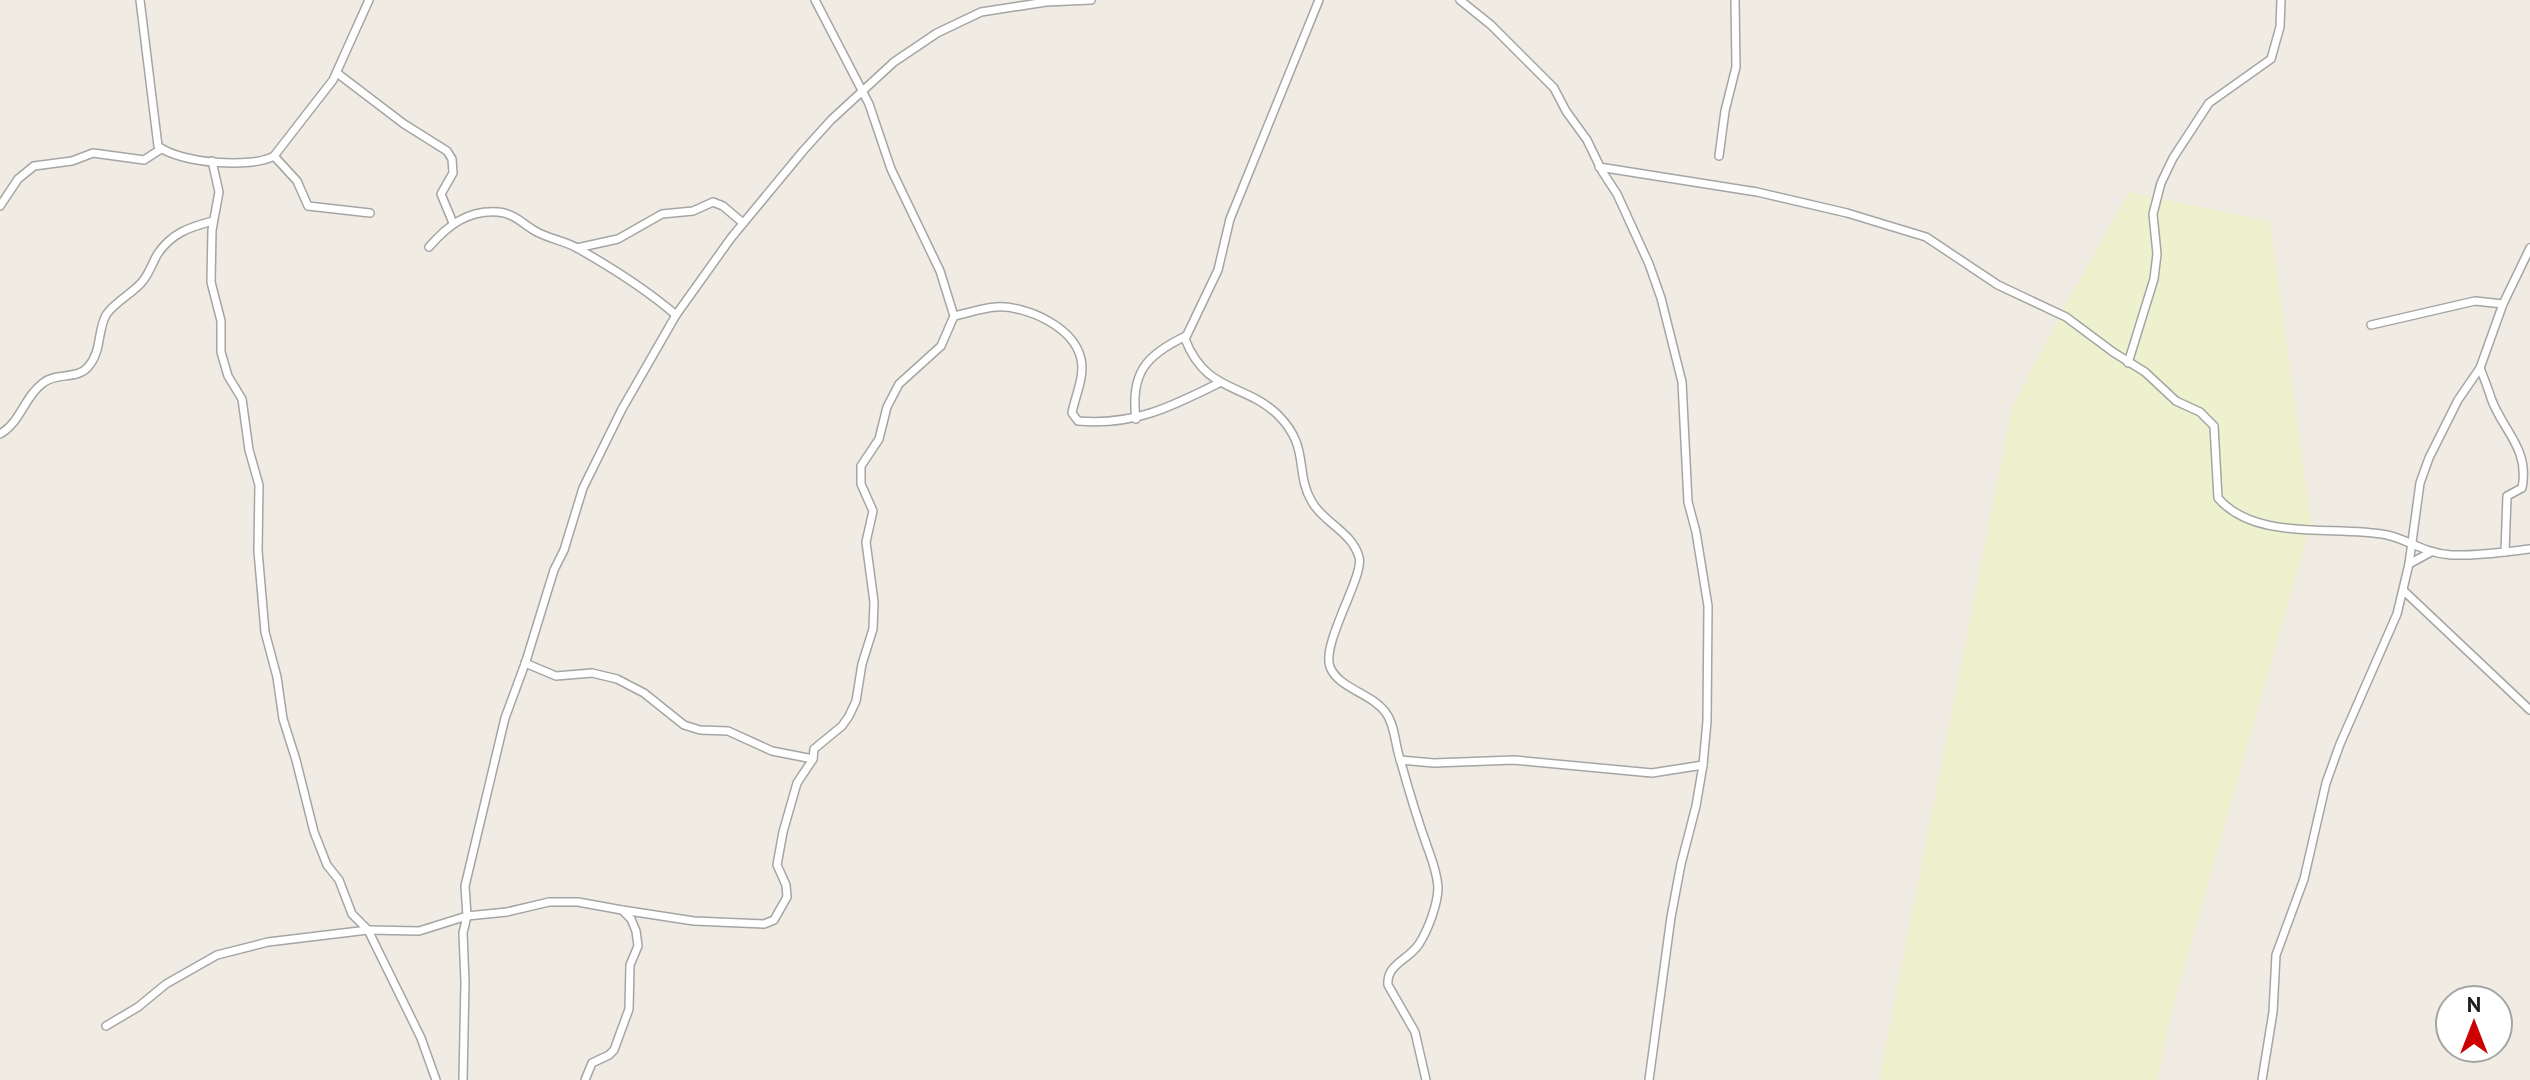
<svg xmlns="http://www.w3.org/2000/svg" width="2530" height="1080" viewBox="0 0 2530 1080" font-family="'PT Sans',sans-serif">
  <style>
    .farmland { fill: #eef1cd }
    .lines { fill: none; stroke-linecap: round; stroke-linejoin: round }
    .street-casing { stroke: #a5a5a5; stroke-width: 10 }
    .street { stroke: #fff; stroke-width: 7 }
  </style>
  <rect width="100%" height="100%" fill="#f0ece3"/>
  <path class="farmland" d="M2129 192 2270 221 2311 522 2170 1017 2158 1080H1879L2012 408 2061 313Z"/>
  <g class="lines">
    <defs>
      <g id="street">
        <path d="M140 0 158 146C179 163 251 169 274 156L333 80 369 0"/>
        <path d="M1319 0 1230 219 1218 270 1185 339C1206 393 1244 383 1277 414 1311 447 1294 472 1312 502 1324 523 1352 532 1359 557 1365 575 1321 643 1330 667 1339 689 1372 693 1386 713 1395 725 1395 745 1400 759 1408 788 1417 818 1427 846 1432 860 1437 872 1438 887 1438 904 1428 930 1419 944 1409 960 1386 964 1388 985L1415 1032 1426 1080"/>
        <path d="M1460 0 1491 25 1554 88 1566 111 1587 140 1602 171 1617 194 1649 264 1661 298 1682 382 1688 502 1696 532 1708 606 1707 721 1703 765 1696 806 1681 864 1671 917 1649 1080"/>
        <path d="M337 73 404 124 447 151 452 159 453 173 441 194 453 223"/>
        <path d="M274 156 297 181 308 206 370 213"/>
        <path d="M1719 156 1725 111 1736 67 1735 0"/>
        <path d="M212 161 219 192 212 230 211 282 221 321V352L228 376 242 399 249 450 259 485 258 551 265 632 277 677 283 719 296 760 314 832 327 865 339 880 352 914 368 930 421 1038 436 1080"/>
        <path d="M1599 167 1757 192 1847 213 1926 237 1998 285 2066 317 2113 352 2145 372 2176 401 2200 412 2214 426 2218 498C2256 542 2334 525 2387 535 2409 540 2424 553 2451 555 2477 556 2504 552 2530 549"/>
        <path d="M0 206 18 179 34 166 72 161 93 153 144 160 161 149"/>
        <path d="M429 247C448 225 468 210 498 212 514 213 524 225 537 232 550 239 565 241 577 248 609 266 648 291 676 315"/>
        <path d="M577 248 618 239 662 214 693 211 713 202 723 206 743 223"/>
        <path d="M954 316C968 313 982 308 996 307 1026 305 1074 327 1081 359 1085 377 1075 396 1072 413L1078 421C1133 426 1171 407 1219 383"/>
        <path d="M2371 325 2475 301 2503 304"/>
        <path d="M2128 363 2154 279 2157 254 2153 214 2161 183 2173 158 2209 103 2271 59 2280 27 2281 0"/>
        <path d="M2480 368C2484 378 2488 388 2491 398 2502 430 2530 448 2522 488L2507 496 2505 552"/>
        <path d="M1136 419C1130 373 1146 355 1186 336"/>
        <path d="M0 434C21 422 24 397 43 383 56 372 77 380 88 367 102 351 97 332 106 315 114 302 132 294 142 282 149 274 152 264 157 255 171 233 190 227 213 221"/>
        <path d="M2409 564 2431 552"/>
        <path d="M2404 591 2530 710"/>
        <path d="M525 663 556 676 592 673 617 679 644 693 684 725 700 730 728 731 772 751 813 759"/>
        <path d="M1400 760 1434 763 1514 760 1652 773 1703 765"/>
        <path d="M622 910 694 921 764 924 774 920 787 897 786 885 777 865 783 832 797 783 813 759 814 749 842 726 849 716 856 701 862 664 873 629 874 602 866 542 873 511 861 484V466L879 439 887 407 899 384 941 346 954 316 940 271 891 169 869 104 815 0"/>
        <path d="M106 1026 138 1007 166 984 217 955 268 942 368 930 419 931 467 916 507 912 549 902H578L622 910 631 919 636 931 638 946 630 965 629 1009 614 1050 609 1055 592 1063 585 1080"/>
        <path d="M463 1080 465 982 463 933 467 916 465 886 505 718 526 661 554 570 564 550 583 488 622 409 676 315 731 238 803 151 831 120 894 62 937 33 981 12 1046 2 1091 0"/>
        <path d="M2262 1080 2273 1012 2276 955 2304 879 2326 783 2340 744 2397 614 2409 564 2420 483 2429 458 2458 400 2480 368 2503 304 2530 248"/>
      </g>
    </defs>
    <use href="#street" class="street-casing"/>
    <use href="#street" class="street"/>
  </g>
  <g transform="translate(2474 1024)"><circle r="38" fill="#ffffff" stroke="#a5a5a5" stroke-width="2"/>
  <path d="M0-6L14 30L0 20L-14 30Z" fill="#cd0001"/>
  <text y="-12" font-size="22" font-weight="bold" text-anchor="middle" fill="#1e1e1e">N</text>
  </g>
</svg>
